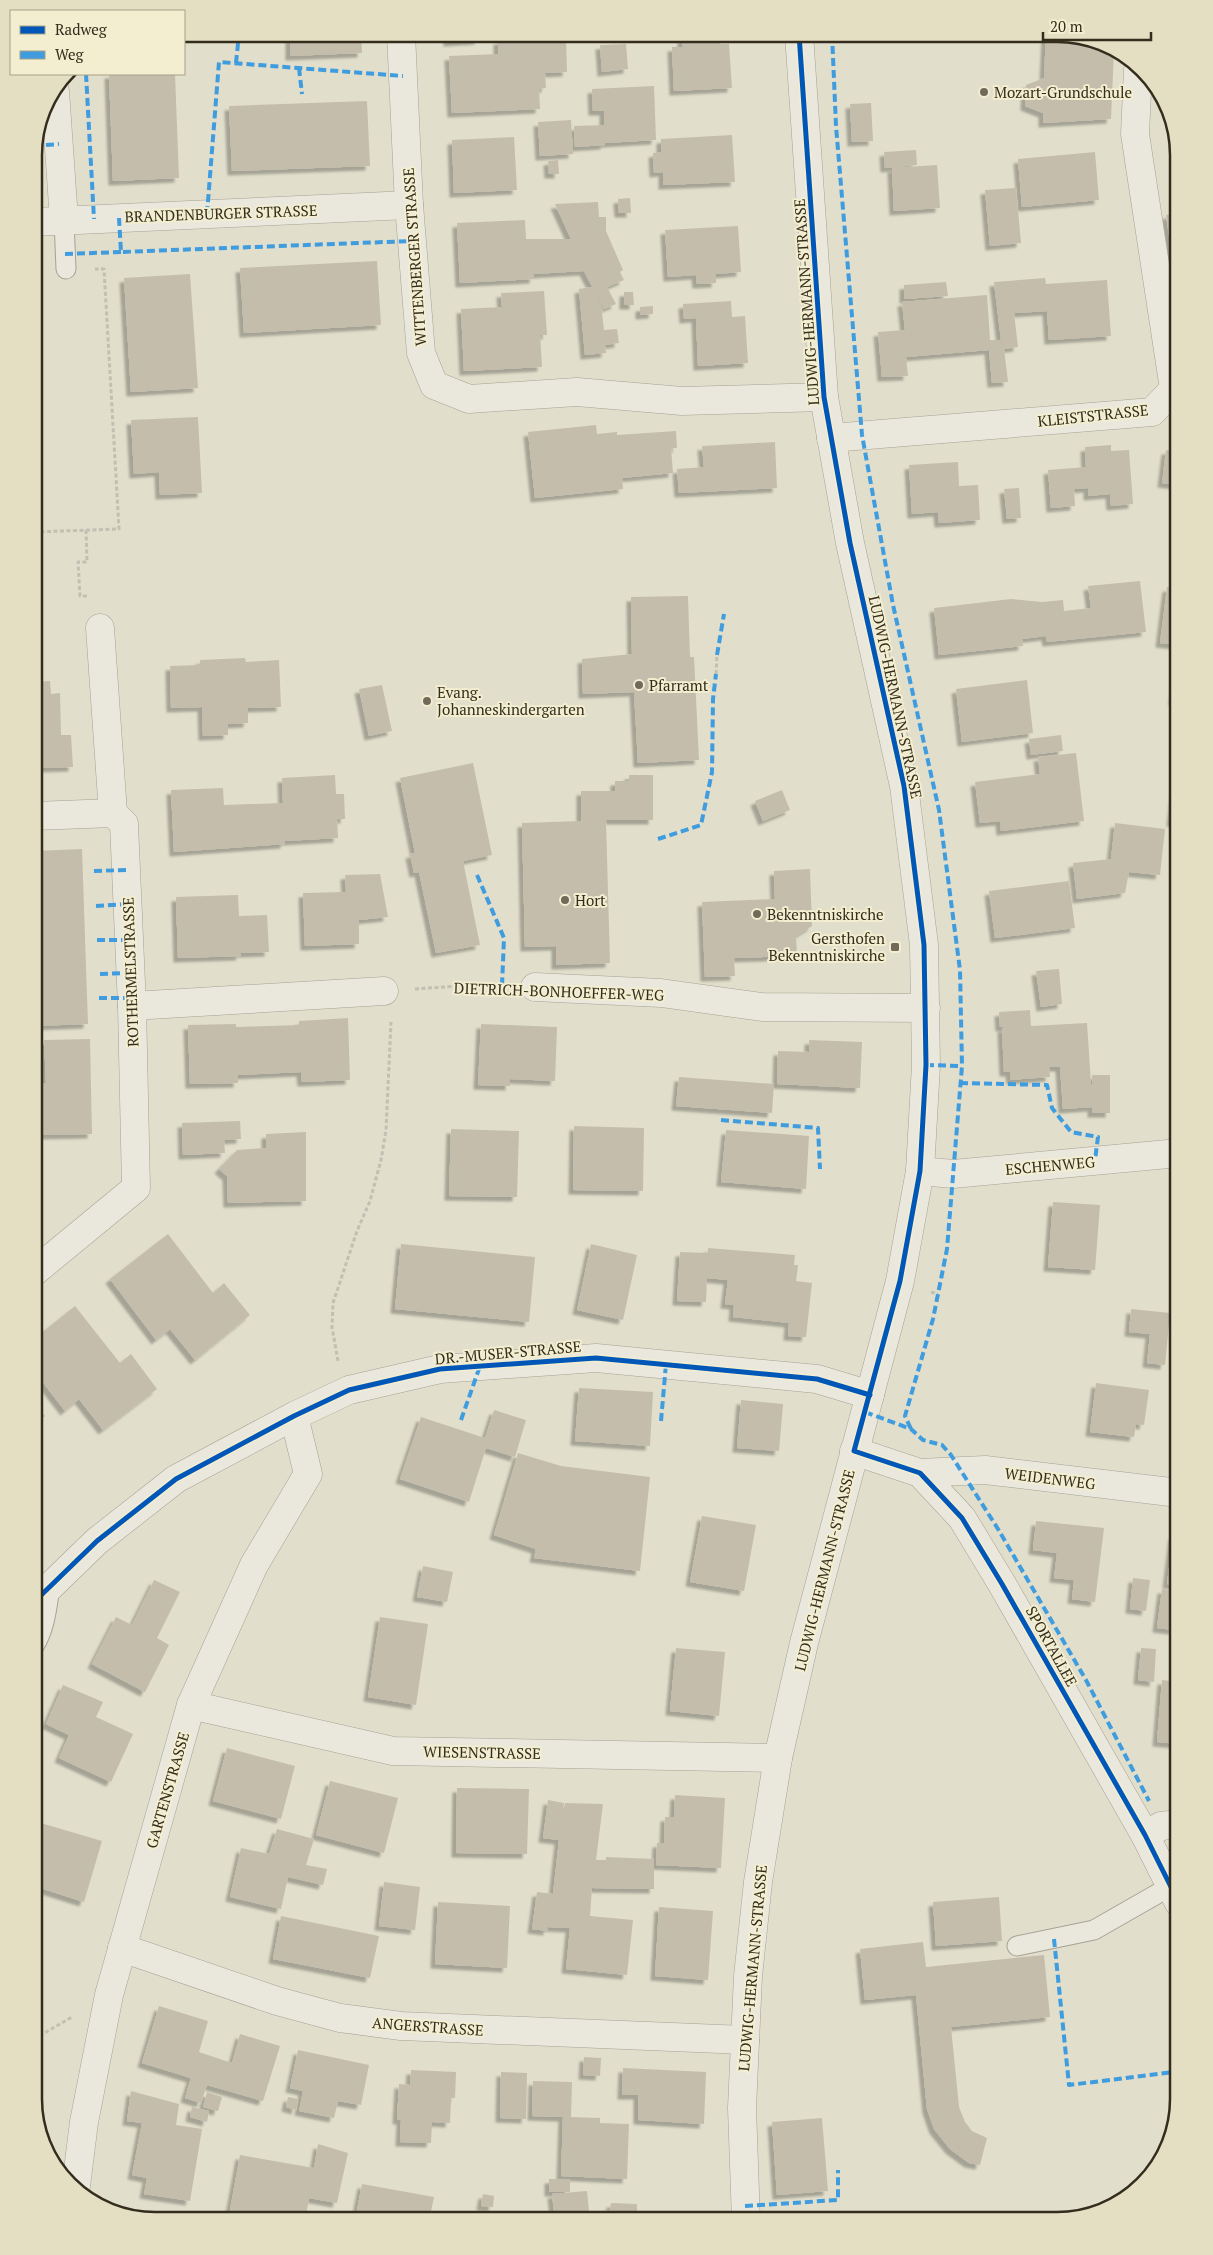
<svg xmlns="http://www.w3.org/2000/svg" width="1213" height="2255" viewBox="0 0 1213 2255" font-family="'PT Serif',serif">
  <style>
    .building { fill: #c5bdac; filter: url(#shadow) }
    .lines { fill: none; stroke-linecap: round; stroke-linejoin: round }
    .service-casing { stroke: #a6a295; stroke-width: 21 }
    .minor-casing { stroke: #a6a295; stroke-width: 29 }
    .tertiary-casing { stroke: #a6a295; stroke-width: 29 }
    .path { stroke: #c2bfb3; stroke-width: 3; stroke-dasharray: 4 2.5; stroke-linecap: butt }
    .service { stroke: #eae8dc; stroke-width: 19 }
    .minor { stroke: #eae8dc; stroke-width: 28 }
    .tertiary { stroke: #eae8dc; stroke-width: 28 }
    .quiet { stroke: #3e9cdf; stroke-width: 4; stroke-dasharray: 8 4; stroke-linecap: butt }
    .cycleway-casing { stroke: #f3eed0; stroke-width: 8 }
    .cycleway { stroke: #0057b8; stroke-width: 5 }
    .poi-dot { fill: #716a5a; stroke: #f3eed0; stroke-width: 2 }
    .labels { text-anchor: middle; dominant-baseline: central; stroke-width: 4; stroke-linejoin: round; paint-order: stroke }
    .poi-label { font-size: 15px; fill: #342c1d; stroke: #f3eed0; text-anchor: start }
    .street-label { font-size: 15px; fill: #342c1d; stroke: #f3eed0 }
    .rim { fill: none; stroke: #342c1d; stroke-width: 2.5 }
  </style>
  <defs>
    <filter id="shadow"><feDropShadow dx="-4.5" dy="4.5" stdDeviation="1" flood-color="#0004"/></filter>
  </defs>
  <rect width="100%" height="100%" fill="#e1decb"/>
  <g class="building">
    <path d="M290 34H361L362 53 290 56Z"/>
    <path d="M447 34H478L479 40 448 42Z"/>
    <path d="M1046 34H1066L1114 50 1111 119 1043 123V113L1025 106 1026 85 1044 78Z"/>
    <path d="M566 36 567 72 545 73 546 88 539 89 540 109 452 113 449 56 498 54V40Z"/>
    <path d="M720 36V44H729L732 88 674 91 672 47H682V38Z"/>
    <path d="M626 44 628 69 602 72 600 45Z"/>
    <path d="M109 74H175L179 178 113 181Z"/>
    <path d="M654 86 656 140 605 143V145L575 147 574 126 604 125V111H593L592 89Z"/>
    <path d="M367 101 370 166 232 171 229 106Z"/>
    <path d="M871 103 873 141 852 142 850 104Z"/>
    <path d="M571 120 573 154 540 156 538 122Z"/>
    <path d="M732 135 735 182 663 185V172L654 173 653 153 661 152V139Z"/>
    <path d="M514 137 517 190 454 193 452 140Z"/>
    <path d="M916 150 917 165 885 168 884 152Z"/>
    <path d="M1095 152 1099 200 1022 207 1018 159Z"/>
    <path d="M558 160 559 174H549L548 161Z"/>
    <path d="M937 165 940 208 894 211 892 168Z"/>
    <path d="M1016 188 1021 243 990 246 985 190Z"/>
    <path d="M630 198 631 213H619L618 199Z"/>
    <path d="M598 202 599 217H606V231L623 270 620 272 624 280 607 287 616 304 604 309 584 271 534 274V279L460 283 457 223 525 220 526 239H571L555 204Z"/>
    <path d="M1179 213V262L1173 263 1166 215Z"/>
    <path d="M738 226 741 272 716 274V283L697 284 696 275 668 277 665 230Z"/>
    <path d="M377 261 381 325 244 333 240 268Z"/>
    <path d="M190 274 198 388 131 392 124 278Z"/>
    <path d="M1045 278 1046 284 1107 280 1111 336 1049 340 1047 311 1014 313 1018 347 1004 349 1008 382 992 383 989 350 906 357 908 376 882 377 878 332 905 330 902 302 987 295 990 340H1001L994 282Z"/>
    <path d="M946 282 948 296 904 299V285Z"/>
    <path d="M592 287 604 312 602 313 604 330 617 329 619 343 605 345 606 353 585 355 579 289Z"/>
    <path d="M544 291 547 335H540L542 367 464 371 461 309 502 307 501 293Z"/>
    <path d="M624 292H633L634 305H624Z"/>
    <path d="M731 301 732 317 745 316 748 363 698 366 696 318 684 319 683 304Z"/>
    <path d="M653 306V314L640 315V307Z"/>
    <path d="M198 417 202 493 160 495 159 472 134 474 131 420Z"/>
    <path d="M596 425 597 434 617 432V435L676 431 677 448H671L673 473 622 478 623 489 535 498 528 432Z"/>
    <path d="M775 442 777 488 679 493 677 469 704 467 702 446Z"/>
    <path d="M1111 445V451L1129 450 1133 504 1111 506 1110 494 1088 496V488L1074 489 1075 506 1051 508 1048 470 1086 467 1085 447Z"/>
    <path d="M1166 450 1179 451V485L1162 483Z"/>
    <path d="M958 462 959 486 978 485 980 520 939 523 938 512 912 514 909 465Z"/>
    <path d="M1019 488 1021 518 1007 519 1004 489Z"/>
    <path d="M1140 581 1146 632 1047 642 1046 636 1022 639 1023 646 939 655 934 608 1011 599 1042 602 1063 600 1064 611 1091 608 1088 586Z"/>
    <path d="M1167 587 1179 589V645L1160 643Z"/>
    <path d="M688 596 690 657H694L699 760 638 763 634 692 583 694 582 659 632 654 631 597Z"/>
    <path d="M245 658 246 662 279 660 281 707 248 708V723L228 724V735L203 736 202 707 171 708 170 666 200 665V660Z"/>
    <path d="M1176 678H1179V702L1173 701Z"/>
    <path d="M1027 680 1033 733 962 742 956 689Z"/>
    <path d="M50 681 51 694 60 693 61 735H71L73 767 41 768 40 752H34V682Z"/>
    <path d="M382 685 392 731 369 736 359 689Z"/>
    <path d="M1061 735 1063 751 1031 755 1029 739Z"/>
    <path d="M1076 753 1084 821 1001 831 1000 821 980 823 975 782 1040 774 1038 757Z"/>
    <path d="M473 763 492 855 463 861 480 945 436 953 419 872 414 873 410 854 415 853 400 778Z"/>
    <path d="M1177 773H1179V823L1171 822Z"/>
    <path d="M335 775 336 794H344L345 819H337L338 838 285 841V844L174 852 171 790 223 788 224 805 283 803 282 778Z"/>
    <path d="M629 775H653V820H606L610 963 556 965V946L525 947 522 823 581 821V791H615V781H629Z"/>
    <path d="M782 790 790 810 763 821 755 801Z"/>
    <path d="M1115 823 1165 829 1160 875 1129 872 1125 893 1077 899 1073 863 1111 859Z"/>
    <path d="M82 849 88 1024 34 1026V851Z"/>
    <path d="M810 869 812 926 796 936 797 956 734 958 735 976 705 977 702 902 775 899 774 871Z"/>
    <path d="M380 874 388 917 359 920V944L305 946 303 893 346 892 345 875Z"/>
    <path d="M1069 881 1075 928 995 938 989 891Z"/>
    <path d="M238 895 239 916 267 915 269 952 240 953 241 956 178 958 176 897Z"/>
    <path d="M1059 969 1062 1004 1041 1007 1036 971Z"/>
    <path d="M1030 1010 1031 1026 1087 1023 1092 1098V1075H1110V1113H1092V1107L1063 1109 1060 1067H1049L1050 1077 1011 1080 1010 1072H1004L1002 1028 1028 1026 1000 1027 999 1012Z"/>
    <path d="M348 1018 350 1080 302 1082 301 1072 238 1075V1083L190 1084 188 1025 236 1024V1027L299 1025V1021Z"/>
    <path d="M481 1024 557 1027 555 1081 510 1079V1086L478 1085Z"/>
    <path d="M90 1039 92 1134 37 1135 36 1083H46L44 1040Z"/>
    <path d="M809 1040 862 1042 860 1088 777 1084 778 1051 809 1052Z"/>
    <path d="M679 1077 774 1084 772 1113 676 1106Z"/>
    <path d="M240 1121 241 1139 224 1140 225 1153 183 1155 182 1123Z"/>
    <path d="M574 1126 644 1128 643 1191 573 1190Z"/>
    <path d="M451 1129 519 1131 517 1197 449 1196Z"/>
    <path d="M726 1130 809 1136 806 1189 721 1182Z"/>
    <path d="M306 1132V1201L228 1203 227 1176 219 1169 237 1150 266 1148V1134Z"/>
    <path d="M1053 1202 1100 1205 1095 1270 1048 1267Z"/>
    <path d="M168 1234 213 1293 224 1283 250 1315 195 1360 170 1329 156 1340 110 1279Z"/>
    <path d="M401 1244 535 1257 529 1322 395 1309Z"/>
    <path d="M591 1244 637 1255 623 1320 577 1310Z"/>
    <path d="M708 1248 795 1255 794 1265H798L796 1281 812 1283 806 1337 788 1336 789 1323 733 1317 734 1305 725 1304 728 1280 707 1278 706 1302 677 1301 680 1252 708 1253Z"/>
    <path d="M75 1306 120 1363 131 1354 157 1389 103 1430 79 1399 65 1411 34 1371V1339Z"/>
    <path d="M1131 1309 1170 1313 1165 1365 1147 1363 1150 1334 1129 1332Z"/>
    <path d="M1096 1383 1149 1390 1144 1425 1136 1424 1134 1437 1090 1432Z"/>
    <path d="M579 1388 653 1392 650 1446 575 1441Z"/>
    <path d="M741 1400 783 1404 779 1451 737 1448Z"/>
    <path d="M34 1402 45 1416 34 1425Z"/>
    <path d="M494 1410 526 1420 515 1457 486 1448 469 1502 400 1479 421 1417 485 1438Z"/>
    <path d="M518 1453 561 1466 650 1477 640 1571 534 1558 536 1549 494 1535Z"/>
    <path d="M702 1516 756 1525 744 1591 690 1582Z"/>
    <path d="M1036 1521 1104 1528 1095 1602 1072 1599 1074 1580 1054 1578 1057 1553 1033 1550Z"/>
    <path d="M1173 1535 1179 1536V1586L1167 1584Z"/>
    <path d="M423 1566 453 1572 447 1602 417 1597Z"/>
    <path d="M1133 1578 1150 1580 1146 1611 1130 1609Z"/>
    <path d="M154 1580 180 1592 157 1638 169 1645 145 1692 92 1664 116 1617 132 1625Z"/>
    <path d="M1162 1589 1178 1591 1174 1630 1157 1628Z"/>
    <path d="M380 1617 428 1624 416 1705 368 1697Z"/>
    <path d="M676 1648 725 1652 719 1716 670 1711Z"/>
    <path d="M1141 1648 1156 1649 1154 1682 1138 1680Z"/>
    <path d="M1162 1680 1179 1682V1744L1157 1742Z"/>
    <path d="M63 1685 103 1702 96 1717 133 1734 111 1782 59 1758 69 1735 46 1724Z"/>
    <path d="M227 1748 295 1766 281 1819 213 1801Z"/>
    <path d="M330 1781 398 1798 384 1853 316 1835Z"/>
    <path d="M457 1788 529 1789 527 1854 456 1853Z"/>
    <path d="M675 1795 725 1798 721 1868 656 1865 657 1843H664L665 1817H674Z"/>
    <path d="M548 1800 564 1803 561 1825 565 1803 603 1804 596 1860H606V1857L654 1859V1889L592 1888 590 1916 633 1920 627 1975 566 1969 570 1928 548 1927V1931L532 1929 537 1892 553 1894 559 1840 543 1838Z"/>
    <path d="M34 1821 102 1841 84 1902 34 1886Z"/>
    <path d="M277 1829 314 1839 306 1865 327 1869 323 1885 288 1877 281 1909 230 1897 241 1848 269 1854Z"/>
    <path d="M384 1882 420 1887 415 1930 379 1926Z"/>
    <path d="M999 1897 1002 1941 936 1946 933 1902Z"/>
    <path d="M438 1902 510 1906 507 1968 435 1964Z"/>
    <path d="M659 1907 713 1911 708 1980 655 1976Z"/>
    <path d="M281 1916 379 1936 370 1978 273 1959Z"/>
    <path d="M923 1942 926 1967 1044 1955 1050 2017 951 2027 959 2107 965 2122 972 2131 987 2138 980 2165 969 2163 950 2149 934 2129 927 2109 916 1995 865 2000 860 1949Z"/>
    <path d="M159 2006 208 2021 199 2052 232 2063 240 2034 280 2046 263 2101 207 2085 201 2103 185 2098 191 2078 142 2063Z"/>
    <path d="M298 2050 369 2065 361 2105 338 2101 334 2118 299 2111 303 2091 290 2088Z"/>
    <path d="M584 2057 601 2058 600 2076 583 2075Z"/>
    <path d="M623 2068 706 2072 704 2124 638 2120V2095H622Z"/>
    <path d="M411 2070 456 2072 455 2098H451L450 2123 432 2122 431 2143 400 2142 401 2120H397L399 2084 410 2085Z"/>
    <path d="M501 2072 527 2073 526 2119 500 2118Z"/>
    <path d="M533 2081 572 2082 571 2117 600 2118V2123L629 2124 627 2179 561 2176 563 2117 532 2116Z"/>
    <path d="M131 2091 179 2104 176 2125 202 2129 190 2201 144 2194 147 2178 132 2175 142 2123 127 2121Z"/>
    <path d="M207 2092 222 2097 218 2111 203 2107Z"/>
    <path d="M288 2097 298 2099 296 2110 286 2107Z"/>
    <path d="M192 2107 209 2111 207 2122 190 2117Z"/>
    <path d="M822 2118 828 2191 777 2195 772 2122Z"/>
    <path d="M318 2144 348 2153 337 2203 309 2198 305 2221H228L240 2155 314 2168Z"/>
    <rect x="549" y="2179" width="21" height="13"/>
    <path d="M362 2184 434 2197 429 2221H355Z"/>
    <path d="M587 2191 590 2221H555L552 2194Z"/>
    <path d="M483 2194 494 2196 493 2207 481 2206Z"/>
    <path d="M611 2203 637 2204V2212L673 2214V2221H606V2210H610Z"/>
  </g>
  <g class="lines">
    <defs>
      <g id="service">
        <path d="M64 220 66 269"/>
        <path d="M34 1646C45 1629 47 1607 50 1587"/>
        <path d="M1017 1946 1094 1930 1171 1886"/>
      </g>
      <g id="minor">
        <path d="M401 34 409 205 421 353 434 385 469 399 577 392 682 401 824 397"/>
        <path d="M55 91 64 220"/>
        <path d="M34 222 409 205"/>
        <path d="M831 438 1152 412 1174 389 1135 134 1138 70"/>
        <path d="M34 816 113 813"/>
        <path d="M535 987 661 993 762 1007 926 1008"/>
        <path d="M132 1006 384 991"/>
        <path d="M920 1171 953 1174 1179 1153"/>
        <path d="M34 1272 136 1188 132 1006 124 824 113 813 100 628"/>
        <path d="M854 1451 920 1473 962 1518 1002 1584 1145 1835 1179 1903"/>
        <path d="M920 1473 985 1470 1179 1493"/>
        <path d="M34 1602 97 1541 176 1479 294 1416 349 1390 440 1369 596 1358 817 1379 870 1395"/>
        <path d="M191 1705 393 1751 778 1758"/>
        <path d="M1145 1835 1161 1826 1179 1824"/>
        <path d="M122 1948 277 2001 340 2018 401 2026 745 2040"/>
        <path d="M76 2186 84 2122 109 1995 191 1705 254 1565 308 1474 294 1416"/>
      </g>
      <path id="tertiary" d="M746 2221 742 2108 748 1976 758 1882 778 1758 804 1643 900 1281 920 1171 926 1065 924 945 904 786 850 543 824 397 799 34"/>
    </defs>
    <use href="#service" class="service-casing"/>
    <use href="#minor" class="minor-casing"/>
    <use href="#tertiary" class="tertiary-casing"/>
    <g class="path">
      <path d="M86 530 87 562H78L80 596H89"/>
      <path d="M34 532 119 529 104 269H95"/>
      <path d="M716 674 717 655"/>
      <path d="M415 989 459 986H503"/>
      <path d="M931 1292 938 1294"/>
      <path d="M338 1361 332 1327 333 1303 357 1231 370 1201 381 1160 386 1130 391 1022"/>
      <path d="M34 2039 72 2017"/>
    </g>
    <use href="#service" class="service"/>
    <use href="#minor" class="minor"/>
    <use href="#tertiary" class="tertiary"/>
    <g class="quiet">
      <path d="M832 34 836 126 862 435 893 605 939 810 960 970 962 1066 947 1249 933 1319 905 1416 911 1429"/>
      <path d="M236 63 239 34"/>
      <path d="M299 68 302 94"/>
      <path d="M86 74 94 219"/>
      <path d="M34 146 59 144"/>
      <path d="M207 214 219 62 403 76"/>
      <path d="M119 218 121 252 412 241"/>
      <path d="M65 254 121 252"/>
      <path d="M717 655 724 614"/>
      <path d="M658 839 701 825 712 772 713 699 716 674"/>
      <path d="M94 871 126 870"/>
      <path d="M477 875 504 938 502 986"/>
      <path d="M96 906 127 904"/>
      <path d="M97 940H129"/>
      <path d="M100 974 130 973"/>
      <path d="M99 998H131"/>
      <path d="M926 1065 962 1066"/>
      <path d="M960 1083 1047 1085 1052 1108 1071 1132 1098 1137 1095 1160"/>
      <path d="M721 1120 818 1128 820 1169"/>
      <path d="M865 1412 911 1429 923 1440 942 1445 951 1455 998 1529 1086 1680 1149 1801"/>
      <path d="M461 1420 480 1366"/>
      <path d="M661 1421 666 1364"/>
      <path d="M1054 1939 1069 2085 1174 2072 1179 2083"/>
      <path d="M745 2206 838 2200V2170"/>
      <path d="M1077 2217 1106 2210"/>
    </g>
    <defs>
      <g id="cycleway">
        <path d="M799 34 824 397 850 543 904 786 924 945 926 1065 920 1171 900 1281 854 1451 920 1473 962 1518 1002 1584 1145 1835 1179 1903"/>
        <path d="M34 1602 97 1541 176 1479 294 1416 349 1390 440 1369 596 1358 817 1379 870 1395"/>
      </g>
    </defs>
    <use href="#cycleway" class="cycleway-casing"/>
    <use href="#cycleway" class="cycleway"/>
  </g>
  <g class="poi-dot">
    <circle cx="984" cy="92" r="5"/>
    <circle cx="639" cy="685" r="5"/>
    <circle cx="427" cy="701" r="5"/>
    <circle cx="565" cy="900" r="5"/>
    <circle cx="757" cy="914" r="5"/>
    <rect x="890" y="942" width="10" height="10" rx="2.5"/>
  </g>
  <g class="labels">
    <g class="poi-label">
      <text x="994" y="92">Mozart-Grundschule</text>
      <text x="649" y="685">Pfarramt</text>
      <text x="437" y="692">Evang.<tspan x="437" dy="17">Johanneskindergarten</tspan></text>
      <text x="575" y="900">Hort</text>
      <text x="767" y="914">Bekenntniskirche</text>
      <text x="885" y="938" text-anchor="end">Gersthofen<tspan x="885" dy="17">Bekenntniskirche</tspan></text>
    </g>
    <g class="street-label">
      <text transform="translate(221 213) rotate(-2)">BRANDENBURGER STRASSE</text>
      <text transform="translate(414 257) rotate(-94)">WITTENBERGER STRASSE</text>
      <text transform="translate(806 302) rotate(-94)">LUDWIG-HERMANN-STRASSE</text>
      <text transform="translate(1093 415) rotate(-6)">KLEISTSTRASSE</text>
      <text transform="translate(896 697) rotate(78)">LUDWIG-HERMANN-STRASSE</text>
      <text transform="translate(130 972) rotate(-92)">ROTHERMELSTRASSE</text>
      <text transform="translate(559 991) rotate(2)">DIETRICH-BONHOEFFER-WEG</text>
      <text transform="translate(1050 1165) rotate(-5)">ESCHENWEG</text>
      <text transform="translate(508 1352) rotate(-5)">DR.-MUSER-STRASSE</text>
      <text transform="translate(1050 1478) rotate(7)">WEIDENWEG</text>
      <text transform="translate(824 1570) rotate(-76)">LUDWIG-HERMANN-STRASSE</text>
      <text transform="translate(1052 1646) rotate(61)">SPORTALLEE</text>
      <text transform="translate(482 1752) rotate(1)">WIESENSTRASSE</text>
      <text transform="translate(167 1790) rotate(-74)">GARTENSTRASSE</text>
      <text transform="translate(752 1968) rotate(-85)">LUDWIG-HERMANN-STRASSE</text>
      <text transform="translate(428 2026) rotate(4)">ANGERSTRASSE</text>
    </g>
  </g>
  <path d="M0 0H1213V2255H0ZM155 42H1057A113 113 0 0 1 1170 155V2099A113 113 0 0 1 1057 2212H155A113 113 0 0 1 42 2099V155A113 113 0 0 1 155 42Z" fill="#e4dec2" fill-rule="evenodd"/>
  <path class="rim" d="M155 42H1057A113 113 0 0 1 1170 155V2099A113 113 0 0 1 1057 2212H155A113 113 0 0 1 42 2099V155A113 113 0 0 1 155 42Z"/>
  <rect x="10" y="10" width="175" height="65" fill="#f3eed0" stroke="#a7a088"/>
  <rect x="20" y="26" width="25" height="8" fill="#0057b8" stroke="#a7a088"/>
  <text x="55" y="35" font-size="15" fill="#342c1d">Radweg</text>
  <rect x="20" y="51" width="25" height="8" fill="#3e9cdf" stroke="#a7a088"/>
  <text x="55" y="60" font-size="15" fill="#342c1d">Weg</text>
  <path d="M1043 32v8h108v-8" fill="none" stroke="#342c1d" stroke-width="2.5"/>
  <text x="1050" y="32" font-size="15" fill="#342c1d" stroke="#f3eed0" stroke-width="4" paint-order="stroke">20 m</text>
</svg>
